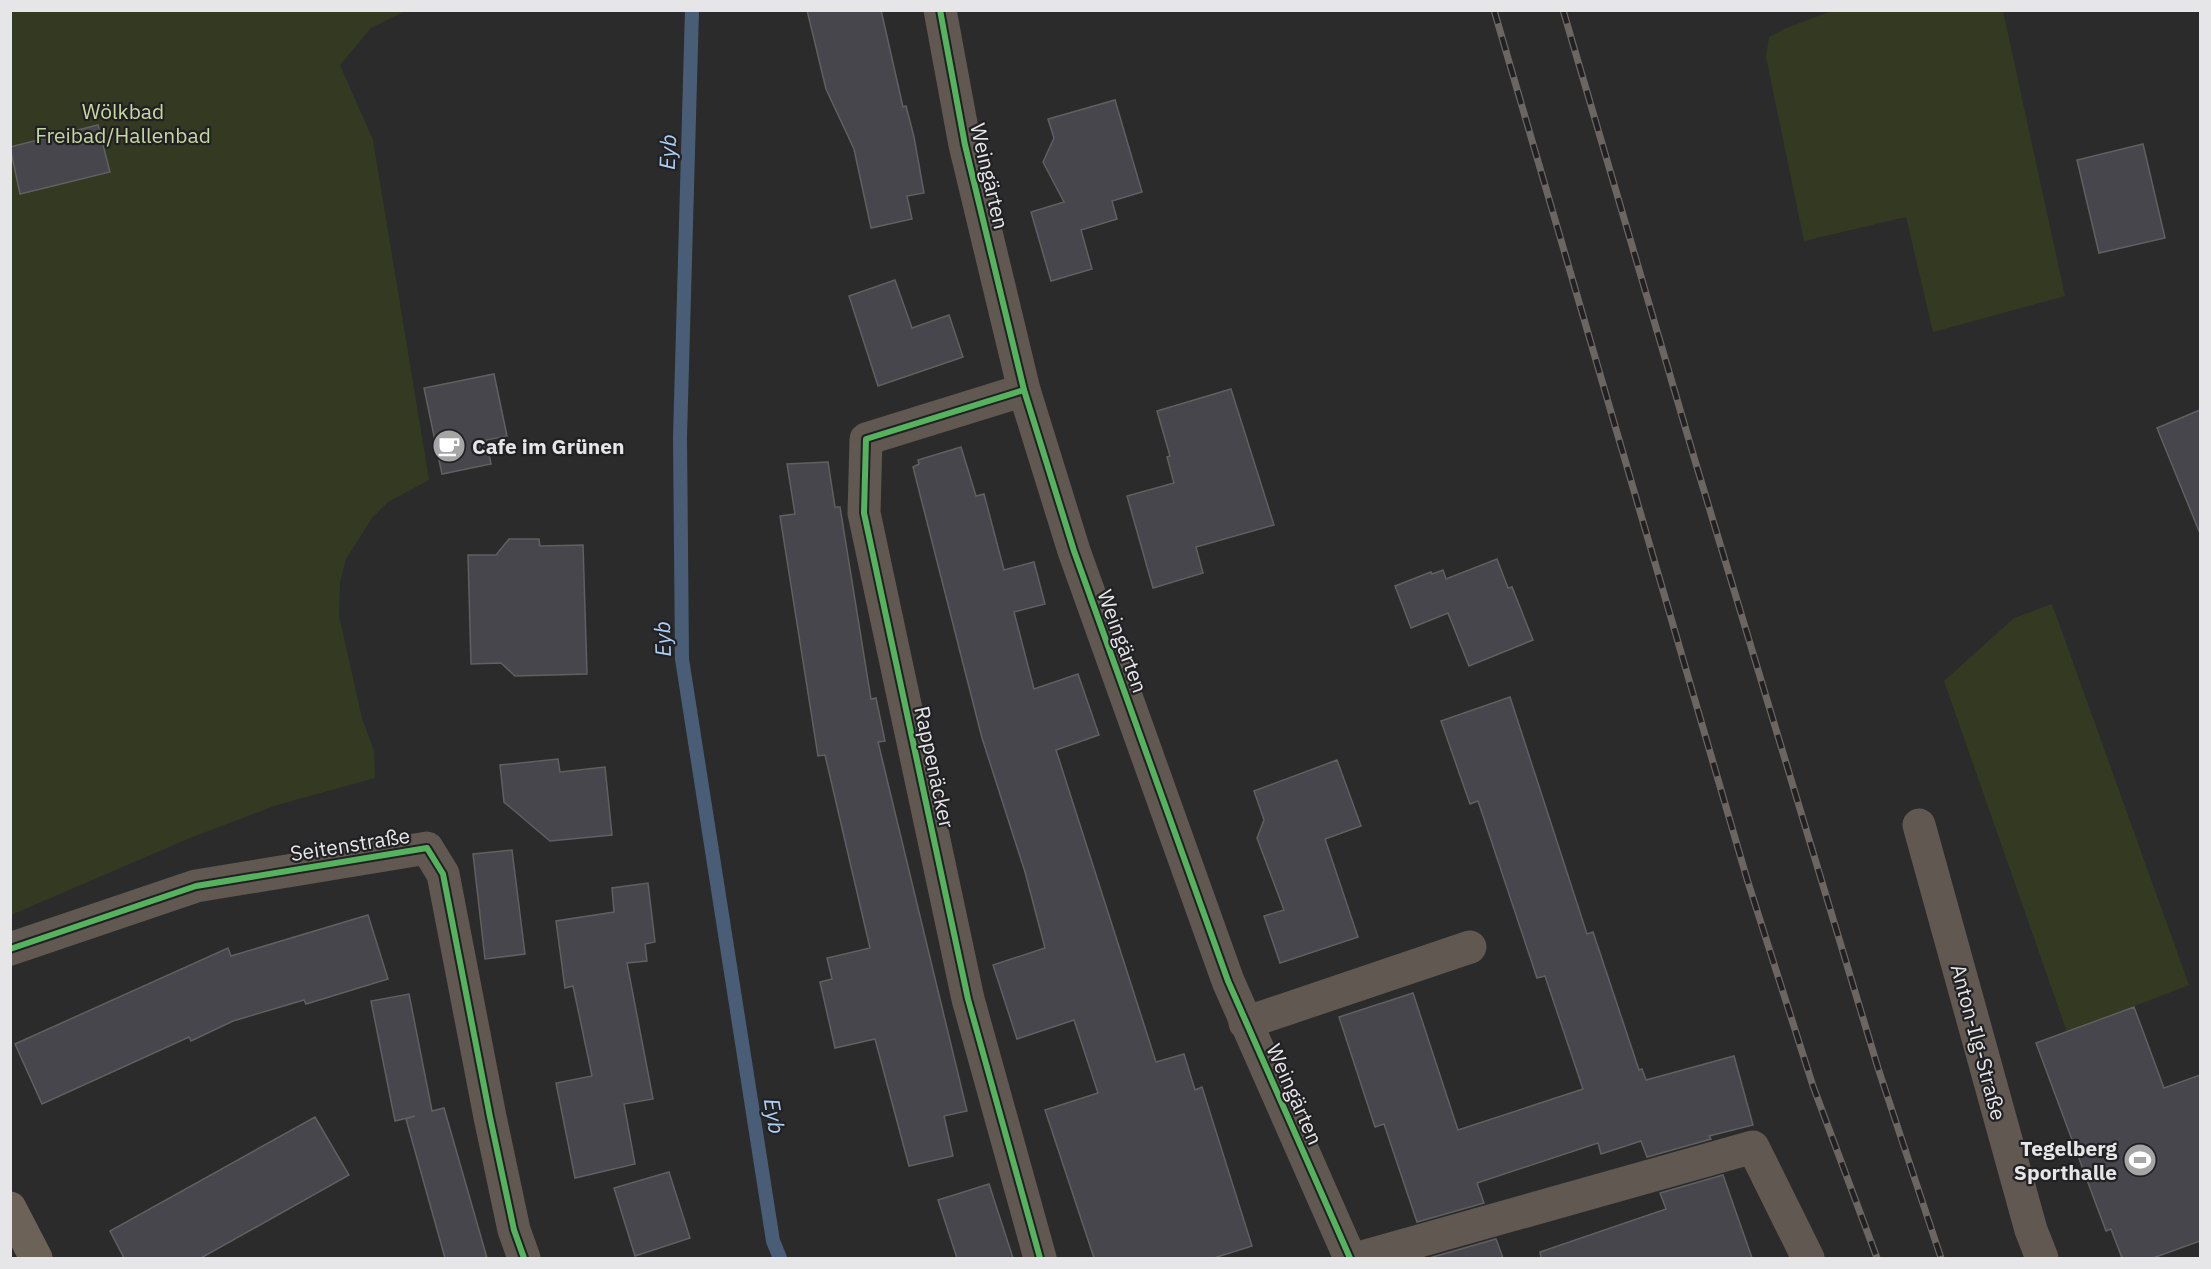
<svg xmlns="http://www.w3.org/2000/svg" width="2211" height="1269" viewBox="0 0 2211 1269" font-family="'IBM Plex Sans',sans-serif">
  <style>
    .green { fill: #333a21 }
    .lines { fill: none; stroke-linecap: round; stroke-linejoin: round }
    .stream { stroke: #495e76; stroke-width: 14 }
    .building { fill: #46464c; stroke: #606061; stroke-width: 1.5 }
    .street { stroke: #605851; stroke-width: 33 }
    .secondary { stroke: #6c6258; stroke-width: 33 }
    .rail-casing { stroke: #6b6662; stroke-width: 7 }
    .rail { stroke: #212124; stroke-width: 4.5; stroke-dasharray: 14; stroke-linecap: butt }
    .cycleway-casing { stroke: #212124; stroke-width: 10 }
    .cycleway { stroke: #56b35d; stroke-width: 6 }
    .labels { text-anchor: middle; dominant-baseline: central; stroke-width: 4.5; stroke-linejoin: round; paint-order: stroke }
    .park-label { font-size: 21px; fill: #c6d89d; stroke: #212124 }
    .street-label { font-size: 21px; fill: #e6e6e8; stroke: #212124 }
    .poi-label { font-size: 21px; font-weight: bold; fill: #e6e6e8; stroke: #212124; text-anchor: start }
    .water-label { font-size: 22px; font-style: italic; fill: #aed0f6; stroke: #212124 }
  </style>
  <rect width="100%" height="100%" fill="#2b2b2c"/>
  <g class="green">
    <path d="M1834 10 2003 11 2065 296 1933 332 1906 217 1804 241 1766 57 1769 37 1784 29Z"/>
    <path d="M11 11H405L371 28 340 65 373 140 429 480 388 502 372 518 346 559 340 582 339 616 362 718 374 751 375 778 277 805 190 838 11 915Z"/>
    <path d="M2052 604 2189 985 2067 1032 1944 681 2014 618Z"/>
  </g>
  <g class="lines">
    <path class="stream" d="M692 10 680 437 682 659 773 1241 780 1258"/>
  </g>
  <g class="building">
    <path d="M807 10H881L903 107 906 106 914 137 924 193 907 196 912 219 871 228 854 149 826 89Z"/>
    <path d="M1115 100 1142 192 1112 201 1117 219 1081 230 1092 269 1051 281 1031 212 1064 202 1043 162 1054 138 1048 119Z"/>
    <path d="M98 125 110 172 20 194 10 147Z"/>
    <path d="M2143 144 2165 238 2099 253 2077 160Z"/>
    <path d="M895 280 912 328 949 315 963 357 878 386 849 296Z"/>
    <path d="M494 374 507 436 486 440 491 464 442 474 424 388Z"/>
    <path d="M1231 389 1274 525 1196 547 1203 573 1153 588 1127 496 1174 483 1167 457 1170 456 1157 411Z"/>
    <path d="M2200 410V531H2199L2157 428Z"/>
    <path d="M961 447 976 496 984 494 1004 570 1034 562 1045 604 1014 612 1034 689 1078 674 1099 735 1056 750 1156 1062 1184 1054 1195 1090 1202 1087 1252 1246 1214 1258H1094L1045 1110 1098 1093 1074 1020 1017 1039 993 965 1045 948 1025 872 982 738 913 467 919 464 918 460Z"/>
    <path d="M828 462 835 507H840L871 699 876 698 885 741 878 742 967 1111 944 1116 953 1156 909 1166 875 1039 835 1048 820 982 832 979 827 958 870 948 825 755 818 756 780 516 795 514 787 464Z"/>
    <path d="M509 539H539L540 546 583 545 587 674 515 676 501 663 471 664 468 555H496Z"/>
    <path d="M1497 559 1508 588 1512 587 1533 640 1469 666 1448 613 1411 628 1395 586 1431 572 1432 574 1443 570 1446 579Z"/>
    <path d="M1510 697 1587 934 1593 932 1639 1070 1642 1069 1646 1080 1734 1056 1753 1125 1709 1136 1711 1139 1647 1157 1641 1141 1601 1154 1598 1143 1477 1183 1484 1203 1417 1222 1384 1124 1375 1127 1339 1017 1413 993 1458 1130 1583 1089 1545 976 1537 978 1478 801 1470 804 1441 721Z"/>
    <path d="M558 759 560 772 605 767 612 835 550 841 504 802 500 765Z"/>
    <path d="M1337 760 1361 826 1325 839 1358 937 1280 963 1264 916 1284 910 1257 838 1264 820 1254 791Z"/>
    <path d="M512 850 525 954 485 959 473 854Z"/>
    <path d="M648 883 655 942 645 944 647 961 627 963 653 1099 624 1104 635 1164 575 1178 556 1083 592 1076 573 986 565 988 556 921 614 912 612 888Z"/>
    <path d="M368 915 388 979 306 1004 304 1000 233 1021 191 1041 189 1037 42 1104 15 1044 228 948 231 956Z"/>
    <path d="M409 994 432 1111 444 1108 487 1258H445L406 1119 415 1116 395 1121 371 1001Z"/>
    <path d="M2134 1007 2164 1088 2200 1075V1241L2153 1258H2122L2111 1229 2106 1231 2036 1043Z"/>
    <path d="M315 1117 349 1175 201 1258H124L110 1231Z"/>
    <path d="M669 1172 690 1238 635 1256 614 1188Z"/>
    <path d="M1723 1175 1752 1258H1541L1540 1252 1666 1209 1660 1193Z"/>
    <path d="M989 1184 1013 1258H957L938 1200Z"/>
    <path d="M1496 1239 1503 1258H1429Z"/>
  </g>
  <g class="lines">
    <g class="street">
      <path d="M940 10 965 145 1024 390 1074 551 1228 981 1350 1258"/>
      <path d="M1024 390 866 439 864 513 968 999 1040 1258"/>
      <path d="M1919 825 2031 1230 2042 1258"/>
      <path d="M10 949 196 886 427 848 443 874 490 1117 514 1230 524 1258"/>
      <path d="M1245 1023 1470 947"/>
      <path d="M1359 1258 1753 1147 1808 1258"/>
    </g>
    <path class="secondary" d="M10 1208 36 1258"/>
    <defs>
      <g id="rail">
        <path d="M1494 10 1747 879 1813 1086 1877 1258"/>
        <path d="M1563 10 1696 464 1878 1068 1941 1258"/>
      </g>
    </defs>
    <use href="#rail" class="rail-casing"/>
    <use href="#rail" class="rail"/>
    <defs>
      <g id="cycleway">
        <path d="M940 10 965 145 1024 390 1074 551 1228 981 1350 1258"/>
        <path d="M1024 390 866 439 864 513 968 999 1040 1258"/>
        <path d="M10 949 196 886 427 848 443 874 490 1117 514 1230 524 1258"/>
      </g>
    </defs>
    <use href="#cycleway" class="cycleway-casing"/>
    <use href="#cycleway" class="cycleway"/>
  </g>
  <defs>
    <symbol id="cafe-disc" viewBox="-11 -11 22 22"><circle r="9.5" fill="#a5a5a6" stroke="#212124"/><path d="M-5.5-4.5H6V0H3Q3 3.5 0 3.5H-2.5Q-5.5 3.5-5.5 0ZM3-3.2v2h1.7v-2ZM-6 4.5H4V6H-6Z" fill="#fff"/></symbol>
    <symbol id="stadium-disc" viewBox="-11 -11 22 22"><circle r="9.5" fill="#a5a5a6" stroke="#212124"/><path d="M0-5a6.5 5 0 1 0 0 10a6.5 5 0 1 0 0-10ZM-3.5-1.8h7v3.6h-7Z" fill="#fff"/></symbol>
  </defs>
  <g fill-rule="evenodd">
    <use href="#cafe-disc" x="430" y="427" width="38" height="38"/>
    <use href="#stadium-disc" x="2121" y="1141" width="38" height="38"/>
  </g>
  <g class="labels">
    <g class="park-label">
      <text x="123" y="111">Wölkbad<tspan x="123" dy="24">Freibad/Hallenbad</tspan></text>
    </g>
    <g class="street-label">
      <text transform="translate(990 176) rotate(77)">Weingärten</text>
      <text transform="translate(1123 641) rotate(70)">Weingärten</text>
      <text transform="translate(935 767) rotate(78)">Rappenäcker</text>
      <text transform="translate(350 844) rotate(-9)">Seitenstraße</text>
      <text transform="translate(1979 1042) rotate(75)">Anton-Ilg-Straße</text>
      <text transform="translate(1295 1094) rotate(66)">Weingärten</text>
    </g>
    <g class="poi-label">
      <text x="472" y="446">Cafe im Grünen</text>
      <text x="2117" y="1148" text-anchor="end">Tegelberg<tspan x="2117" dy="24">Sporthalle</tspan></text>
    </g>
    <g class="water-label">
      <text transform="translate(667 152) rotate(-88)">Eyb</text>
      <text transform="translate(662 639) rotate(-92)">Eyb</text>
      <text transform="translate(775 1116) rotate(81)">Eyb</text>
    </g>
  </g>
  <rect width="2211" height="1269" fill="none" stroke="#e6e6e8" stroke-width="24"/>
</svg>
